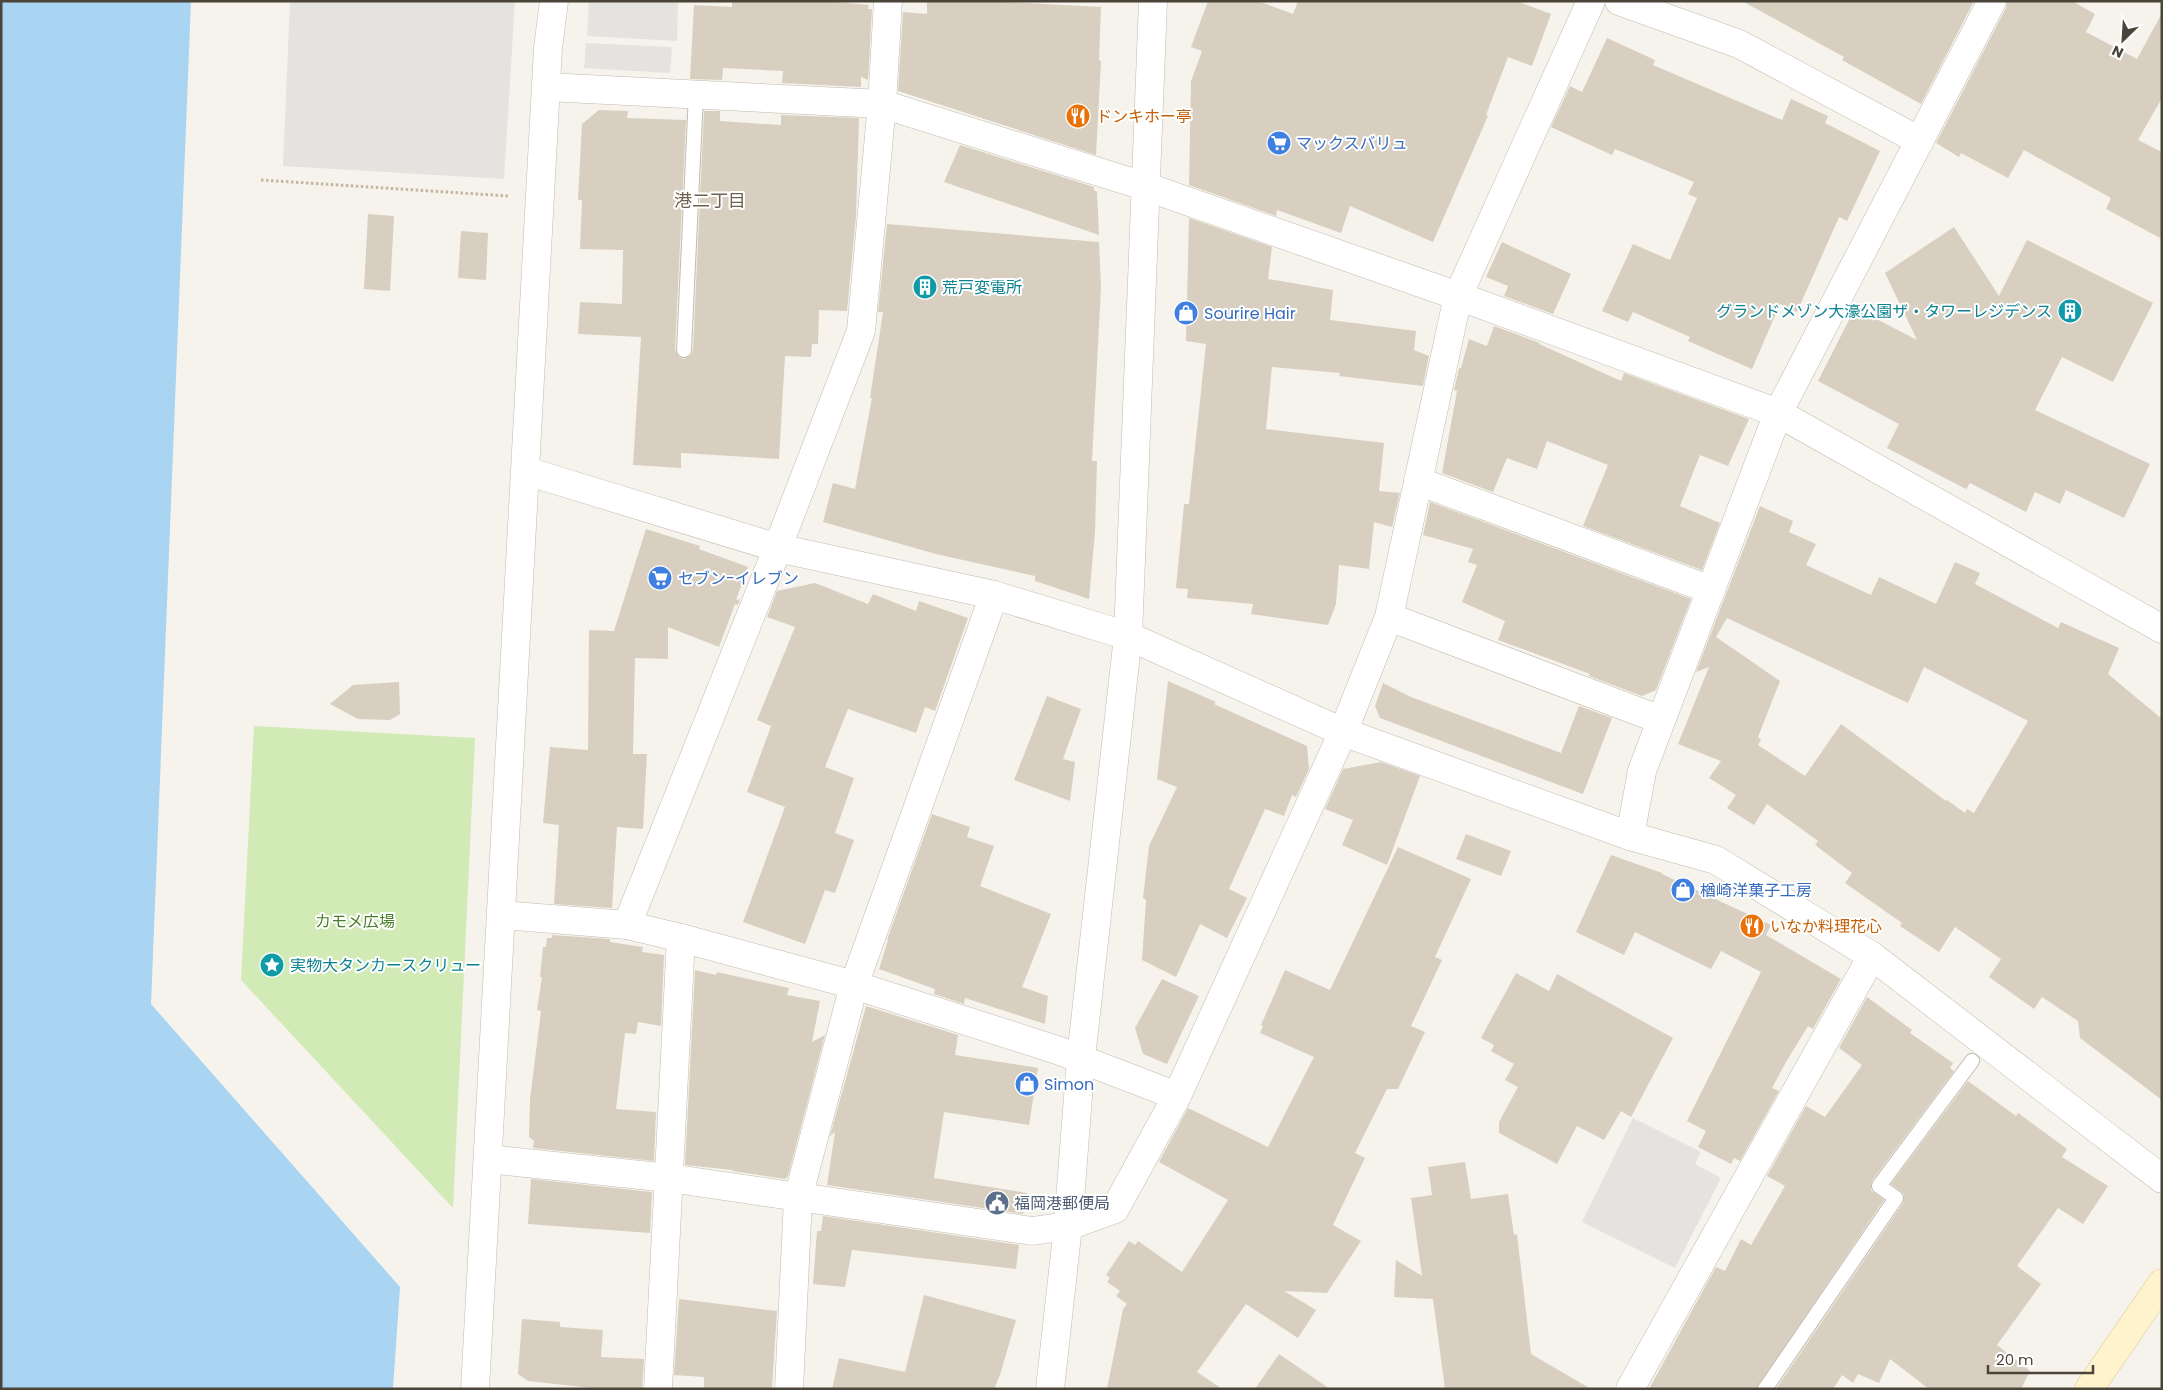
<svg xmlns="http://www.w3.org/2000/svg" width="2163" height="1390" viewBox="0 0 2163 1390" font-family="Poppins,'Noto Sans JP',sans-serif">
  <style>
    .green { fill: #d2eab5 }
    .parking { fill: #e5e3e0 }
    .water { fill: #a9d4f2 }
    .building { fill: #d8cfc1; fill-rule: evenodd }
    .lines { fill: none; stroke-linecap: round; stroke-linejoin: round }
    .service-casing { stroke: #c2bbae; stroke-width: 16 }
    .minor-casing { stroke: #c2bbae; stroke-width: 29 }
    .tertiary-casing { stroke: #c2bbae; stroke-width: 29 }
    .secondary-casing { stroke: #d6c79b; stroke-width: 29 }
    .path { stroke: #c4b79f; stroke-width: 3; stroke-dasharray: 2.5 2.5; stroke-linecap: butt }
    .service { stroke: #fff; stroke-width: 14 }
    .minor { stroke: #fff; stroke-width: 28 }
    .tertiary { stroke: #fff; stroke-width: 28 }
    .secondary { stroke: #fff3cd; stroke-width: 28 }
    .labels { text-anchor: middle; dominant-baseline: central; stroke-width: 4; stroke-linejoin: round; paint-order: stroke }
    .food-label { font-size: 16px; fill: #c56008; stroke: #fff; text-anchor: start }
    .shop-label { font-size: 16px; fill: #366cbe; stroke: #fff; text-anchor: start }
    .culture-label { font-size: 16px; fill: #0d838f; stroke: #fff; text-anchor: start }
    .park-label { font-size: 16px; fill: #4a7f2a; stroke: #fff }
    .service-label { font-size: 16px; fill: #4e5e75; stroke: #fff; text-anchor: start }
    .neighbourhood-label { font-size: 18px; fill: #6e6250; stroke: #fff }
  </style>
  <rect width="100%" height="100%" fill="#f6f3ec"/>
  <path class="green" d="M254 726 475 738 453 1208 241 980Z"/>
  <g class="parking">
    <path d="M290 1H515L504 179 283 166Z"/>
    <path d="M589 1H678L677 41 587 36Z"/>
    <path d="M586 43 672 47 670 73 584 68Z"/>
    <path d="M1633 1118 1701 1152 1695 1164 1721 1178 1675 1268 1582 1222Z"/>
  </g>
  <path class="water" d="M1 1H191L151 1004 400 1287 393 1389H1Z"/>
  <g class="building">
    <path d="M732 1H825L869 5 868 9H872L868 80 861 77V87L782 83 783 71 723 68 722 80 690 79 694 5 732 7Z"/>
    <path d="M927 1H986L1101 7 1099 60 1101 61 1096 155 898 91 903 12 927 14Z"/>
    <path d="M1208 1H1258L1293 14 1298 1H1517L1551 14 1532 66 1508 57 1486 115 1488 116 1433 242 1350 206 1341 233 1277 210 1276 216 1189 185 1191 81 1202 51 1191 47Z"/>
    <path d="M1742 1H1974L1921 104 1842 60 1844 57Z"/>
    <path d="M2007 1H2072L2095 14 2086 32 2137 59 2162 13V98L2138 140 2162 152V239L2106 209 2111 198 2024 150 2008 178 1961 153 1959 157 1936 143 2006 8Z"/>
    <path d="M1607 38 1655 60 1653 65 1782 120 1791 99 1828 116 1825 123 1880 151 1847 221 1839 217 1797 312 1780 304 1752 369 1688 341 1690 337 1633 312 1628 322 1602 311 1633 244 1670 260 1697 198 1688 194 1694 182 1615 149 1612 155 1551 127 1570 86 1582 92Z"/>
    <path d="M599 110 628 111 627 118 686 120 675 350 679 357 684 359 691 355 693 350 704 111H720V121L781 125V115L859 118 856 216 847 311 819 310 818 344H812L811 357 785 356 779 459 681 453V468L633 465 641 337 578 334 580 302 622 304 623 250 580 249 582 200H578L582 124Z"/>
    <path d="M960 145 1094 187V190L1097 192 1099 235 944 182Z"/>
    <path d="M368 214 394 216 390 291 364 289Z"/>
    <path d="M1189 218 1272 247 1268 279 1333 290 1330 320 1416 331 1414 350 1429 356 1423 386 1339 376 1340 373 1272 367 1266 429 1384 443 1379 491 1400 493 1392 527 1374 522 1369 569 1339 565 1336 604 1328 625 1251 614 1253 604 1187 598 1188 589 1176 588 1184 504H1189L1206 344 1186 341Z"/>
    <path d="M887 224 1099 242 1101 287 1092 461H1097L1095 532 1089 599 1035 581V576L936 554 823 522 833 483 855 489 872 398H870L883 312H878Z"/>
    <path d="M1954 227 1999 296 2027 240 2153 303 2113 382 2062 357 2035 410 2150 464 2124 518 2066 490 2060 504 2035 492 2026 512 1970 483 1966 489 1887 448 1899 424 1818 381 1855 308 1917 340 1885 273Z"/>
    <path d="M461 231 488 233 486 280 458 278Z"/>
    <path d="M1502 242 1571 274 1553 314 1504 296 1508 286 1486 277Z"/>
    <path d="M1494 326 1540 343 1539 344 1621 381 1624 373 1749 419 1728 466 1700 455 1680 506 1720 523 1702 570 1583 526 1608 465 1547 441 1537 469 1507 458 1493 492 1442 473 1457 391 1454 390 1459 368H1461L1469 339 1487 346Z"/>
    <path d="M1430 502 1691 599 1656 690 1642 696 1589 676 1590 674 1498 640 1505 621 1462 602 1477 565 1468 562 1473 549 1423 535Z"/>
    <path d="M1760 506 1793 521 1789 532 1816 544 1806 565 1871 595 1879 577 1936 604 1955 562 1980 573 1975 584 2058 628 2061 622 2119 648 2108 674 2162 719V1100L2080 1038 2078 1021 2042 997 2034 1009 1989 977 2001 959 1955 927 1939 952 1900 926 1902 923 1845 883 1852 873 1815 845 1818 841 1767 804 1754 825 1727 808 1736 795 1709 778 1721 761 1678 744 1709 667 1696 672ZM1727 618 1908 703 1924 667 2028 721 1974 813 1967 809 1965 813 1947 800 1946 801 1841 724 1805 776 1758 745 1761 740 1758 737 1780 681 1716 637Z"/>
    <path d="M646 529 700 546 699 549 748 567 736 600 740 599 738 605 735 604 719 647 668 627V659L635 658 633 754H647L643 829 617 827 612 908 554 904 559 825 543 823 550 747 588 750 589 630 614 631Z"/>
    <path d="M815 583 868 604 873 594 916 611 919 601 968 618 935 711 925 707 916 733 848 709 825 767 854 778 835 833 854 840 835 893 825 890 805 944 743 922 785 807 747 792 771 726 757 720 795 627 767 617 777 591Z"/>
    <path d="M1168 681 1216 702 1214 704 1307 746 1309 769 1296 797 1292 795 1284 816 1265 809 1229 889 1247 898 1227 938 1200 924 1176 977 1142 960 1146 900 1143 898 1149 846 1177 787 1157 779Z"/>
    <path d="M399 682 400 714 390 720 358 719 330 704 353 685Z"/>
    <path d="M1383 683 1411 697 1561 753 1579 706 1612 718 1583 794 1380 718 1375 706Z"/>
    <path d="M1047 696 1081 709 1063 759 1075 762 1070 801 1014 780Z"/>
    <path d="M1381 762 1420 776 1387 865 1342 845 1353 820 1325 809 1343 769Z"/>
    <path d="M932 814 970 827 967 837 994 846 980 886 1051 914 1022 987 1048 996 1045 1024 965 998 964 1004 934 994 935 989 879 969 888 940H887Z"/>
    <path d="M1466 834 1511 851 1501 876 1456 859Z"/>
    <path d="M1398 847 1471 879 1435 957 1442 960 1411 1026 1425 1032 1398 1089H1387L1355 1153 1365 1158 1333 1225 1361 1241 1327 1293 1284 1291 1316 1310 1298 1338 1246 1304 1197 1372 1222 1389H1107L1123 1309 1127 1304 1116 1296 1120 1291 1107 1282 1110 1278 1106 1275 1129 1241 1135 1245 1138 1241 1182 1272 1228 1200 1159 1162 1188 1108 1268 1147 1314 1057 1260 1033 1263 1026 1261 1025 1285 970 1330 990Z"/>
    <path d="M1611 855 1662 873V874L1771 925 1766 935 1841 979 1813 1029 1808 1026 1786 1062 1772 1088 1779 1091 1740 1161 1734 1158 1731 1164 1698 1147 1706 1131 1687 1121 1761 972 1721 951 1711 969 1635 932 1624 955 1576 932Z"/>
    <path d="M552 935 610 939V942L643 947 642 952 664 955 661 1026 638 1022 636 1034 625 1033 616 1109 656 1112 654 1161 533 1148 534 1141 529 1137 530 1099 541 1011 537 1010 542 977H540L543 947H546L547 938H552Z"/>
    <path d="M695 970 716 975 717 972 789 988 787 995 820 1001 812 1042 825 1035 788 1176 785 1179 732 1171 733 1170 685 1165Z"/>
    <path d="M1516 973 1549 991 1557 974 1673 1038 1631 1117 1621 1111 1604 1140 1577 1126 1557 1164 1499 1133V1122L1518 1087 1505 1080 1514 1064 1491 1051 1494 1045 1481 1038Z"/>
    <path d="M1162 979 1199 996 1167 1064 1143 1054 1135 1028Z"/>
    <path d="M1867 997 1912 1030 1910 1033 1953 1063 1950 1068 1954 1071 1872 1181 1871 1190 1884 1200 1756 1389H1649L1716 1267 1725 1271 1741 1239 1751 1245 1785 1186 1767 1176 1806 1106 1825 1117 1862 1065 1839 1048Z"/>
    <path d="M866 1006 958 1035 955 1055 1038 1068 1029 1125 944 1112 934 1178 1027 1193 1023 1214 827 1185 835 1132 830 1136Z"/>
    <path d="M1968 1081 2016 1116 2018 1113 2067 1149 2062 1157 2108 1186 2083 1224 2058 1208 2017 1266 2041 1284 1997 1345 2030 1371 2021 1389H1929L1890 1359 1879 1383 1858 1374 1853 1383 1842 1375 1833 1389H1776L1903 1203 1904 1194 1891 1184Z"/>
    <path d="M1465 1162 1471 1199 1508 1194 1514 1235 1517 1234 1531 1354 1591 1389H1445L1433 1299 1394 1297 1396 1260 1422 1276 1411 1198 1432 1195 1428 1167Z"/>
    <path d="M531 1179 652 1192 650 1233 528 1224Z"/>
    <path d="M823 1216 1019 1245 1016 1269 852 1250 845 1287 813 1284 817 1231H821Z"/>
    <path d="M924 1295 1016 1320 1000 1375 994 1389H832L839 1358 905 1372Z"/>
    <path d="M679 1299 777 1311 772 1389H704V1377L674 1375Z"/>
    <path d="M522 1319 560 1322V1327L603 1330 601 1357 644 1359 642 1389H601L528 1381 518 1374Z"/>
    <path d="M1279 1354 1330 1389H1255Z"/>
  </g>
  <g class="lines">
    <defs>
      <g id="service">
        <path d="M684 350 696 94"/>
        <path d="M1765 1389 1896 1198 1879 1186 1972 1061"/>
      </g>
      <g id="minor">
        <path d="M547 87 882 104 1147 187 1458 296 1778 413 2162 629"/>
        <path d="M526 471 778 548 994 595 1128 636 1343 732 1630 836 1716 860 1872 956 2162 1179"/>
        <path d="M1418 481 1711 590"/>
        <path d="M1389 617 1661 720"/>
        <path d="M1630 836 1642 771 1778 413 1992 1"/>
        <path d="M502 915 627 925 681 938 854 985 1057 1050 1177 1096"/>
        <path d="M627 925 772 562 861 331 882 104 888 1"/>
        <path d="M488 1159 669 1178 1032 1231 1068 1226 1115 1209 1177 1096 1343 732 1389 617 1458 296 1591 1"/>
        <path d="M658 1389 681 938"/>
        <path d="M789 1389 798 1198 854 985 994 595"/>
        <path d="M1630 1389 1872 956"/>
      </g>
      <g id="tertiary">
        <path d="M1619 1 1739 44 1920 141"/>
        <path d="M475 1389 548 48 554 1"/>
        <path d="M1050 1389 1068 1226 1081 1058 1128 636 1153 1"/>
      </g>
      <path id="secondary" d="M2089 1389 2162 1283"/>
    </defs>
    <use href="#service" class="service-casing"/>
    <use href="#minor" class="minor-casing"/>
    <use href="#tertiary" class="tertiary-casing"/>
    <use href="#secondary" class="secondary-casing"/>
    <path class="path" d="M261 180 508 196"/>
    <use href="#service" class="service"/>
    <use href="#minor" class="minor"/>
    <use href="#tertiary" class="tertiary"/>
    <use href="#secondary" class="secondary"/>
  </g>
  <defs>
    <symbol id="restaurant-disc" viewBox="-11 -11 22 22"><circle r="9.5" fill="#e8710a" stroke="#fff"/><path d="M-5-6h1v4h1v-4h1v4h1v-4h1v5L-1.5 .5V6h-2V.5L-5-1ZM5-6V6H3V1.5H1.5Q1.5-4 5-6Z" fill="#fff"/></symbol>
    <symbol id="supermarket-disc" viewBox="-11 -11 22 22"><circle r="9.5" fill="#3f7fe0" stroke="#fff"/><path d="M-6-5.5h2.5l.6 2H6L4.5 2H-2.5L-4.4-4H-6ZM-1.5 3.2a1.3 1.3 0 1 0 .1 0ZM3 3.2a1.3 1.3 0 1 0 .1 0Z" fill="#fff"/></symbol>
    <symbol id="building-disc" viewBox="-11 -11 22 22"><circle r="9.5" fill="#0f9aa8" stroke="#fff"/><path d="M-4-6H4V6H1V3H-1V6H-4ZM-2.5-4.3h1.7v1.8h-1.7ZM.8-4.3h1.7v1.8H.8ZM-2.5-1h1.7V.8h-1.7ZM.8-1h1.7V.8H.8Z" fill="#fff"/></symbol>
    <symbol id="shop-disc" viewBox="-11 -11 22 22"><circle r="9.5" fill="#3f7fe0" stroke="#fff"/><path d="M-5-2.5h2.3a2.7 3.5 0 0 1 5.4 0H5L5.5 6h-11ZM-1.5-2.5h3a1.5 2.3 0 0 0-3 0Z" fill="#fff"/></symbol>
    <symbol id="sight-disc" viewBox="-11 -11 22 22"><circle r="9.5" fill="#0f9aa8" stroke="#fff"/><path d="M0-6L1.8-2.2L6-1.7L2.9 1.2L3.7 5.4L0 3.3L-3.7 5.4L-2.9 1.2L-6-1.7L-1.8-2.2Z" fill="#fff"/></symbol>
    <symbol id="civic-disc" viewBox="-11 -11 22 22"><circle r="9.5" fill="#5c6f8a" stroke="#fff"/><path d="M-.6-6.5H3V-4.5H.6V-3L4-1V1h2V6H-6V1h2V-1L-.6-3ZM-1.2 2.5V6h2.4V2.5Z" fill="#fff"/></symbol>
  </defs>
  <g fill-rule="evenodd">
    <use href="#restaurant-disc" x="1064" y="102" width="28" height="28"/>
    <use href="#supermarket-disc" x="1265" y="129" width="28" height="28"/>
    <use href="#building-disc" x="911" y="273" width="28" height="28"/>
    <use href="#building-disc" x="2056" y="297" width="28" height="28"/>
    <use href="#shop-disc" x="1172" y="299" width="28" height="28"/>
    <use href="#supermarket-disc" x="646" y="564" width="28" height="28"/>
    <use href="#shop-disc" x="1669" y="876" width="28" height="28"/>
    <use href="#restaurant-disc" x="1738" y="912" width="28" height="28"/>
    <use href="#sight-disc" x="258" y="951" width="28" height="28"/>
    <use href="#shop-disc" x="1013" y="1070" width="28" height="28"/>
    <use href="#civic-disc" x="983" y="1189" width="28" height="28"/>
  </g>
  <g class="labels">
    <g class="food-label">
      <text x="1096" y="116">ドンキホー亭</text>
      <text x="1770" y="926">いなか料理花心</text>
    </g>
    <g class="shop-label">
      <text x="1296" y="143">マックスバリュ</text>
      <text x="1204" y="313">Sourire Hair</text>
      <text x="678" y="578">セブン-イレブン</text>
      <text x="1700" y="890">楢崎洋菓子工房</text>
      <text x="1044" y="1084">Simon</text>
    </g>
    <g class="culture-label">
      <text x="942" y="287">荒戸変電所</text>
      <text x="2052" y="311" text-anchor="end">グランドメゾン大濠公園ザ・タワーレジデンス</text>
      <text x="290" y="965">実物大タンカースクリュー</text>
    </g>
    <g class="park-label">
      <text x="355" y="921">カモメ広場</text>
    </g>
    <g class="service-label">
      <text x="1014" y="1203">福岡港郵便局</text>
    </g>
    <g class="neighbourhood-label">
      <text x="710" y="200">港二丁目</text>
    </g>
  </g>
  <rect width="2163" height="1390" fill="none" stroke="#4b4439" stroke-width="5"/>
  <g transform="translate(2123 40) rotate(205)" stroke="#ffffff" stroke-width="4" paint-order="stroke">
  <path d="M0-4L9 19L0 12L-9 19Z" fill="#4b4439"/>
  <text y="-8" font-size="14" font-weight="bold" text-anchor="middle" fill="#4b4439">N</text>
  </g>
  <path d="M1988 1365v8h105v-8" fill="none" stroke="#4b4439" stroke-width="2.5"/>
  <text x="1996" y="1365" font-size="15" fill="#4b4439" stroke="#ffffff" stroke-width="4" paint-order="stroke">20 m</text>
</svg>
